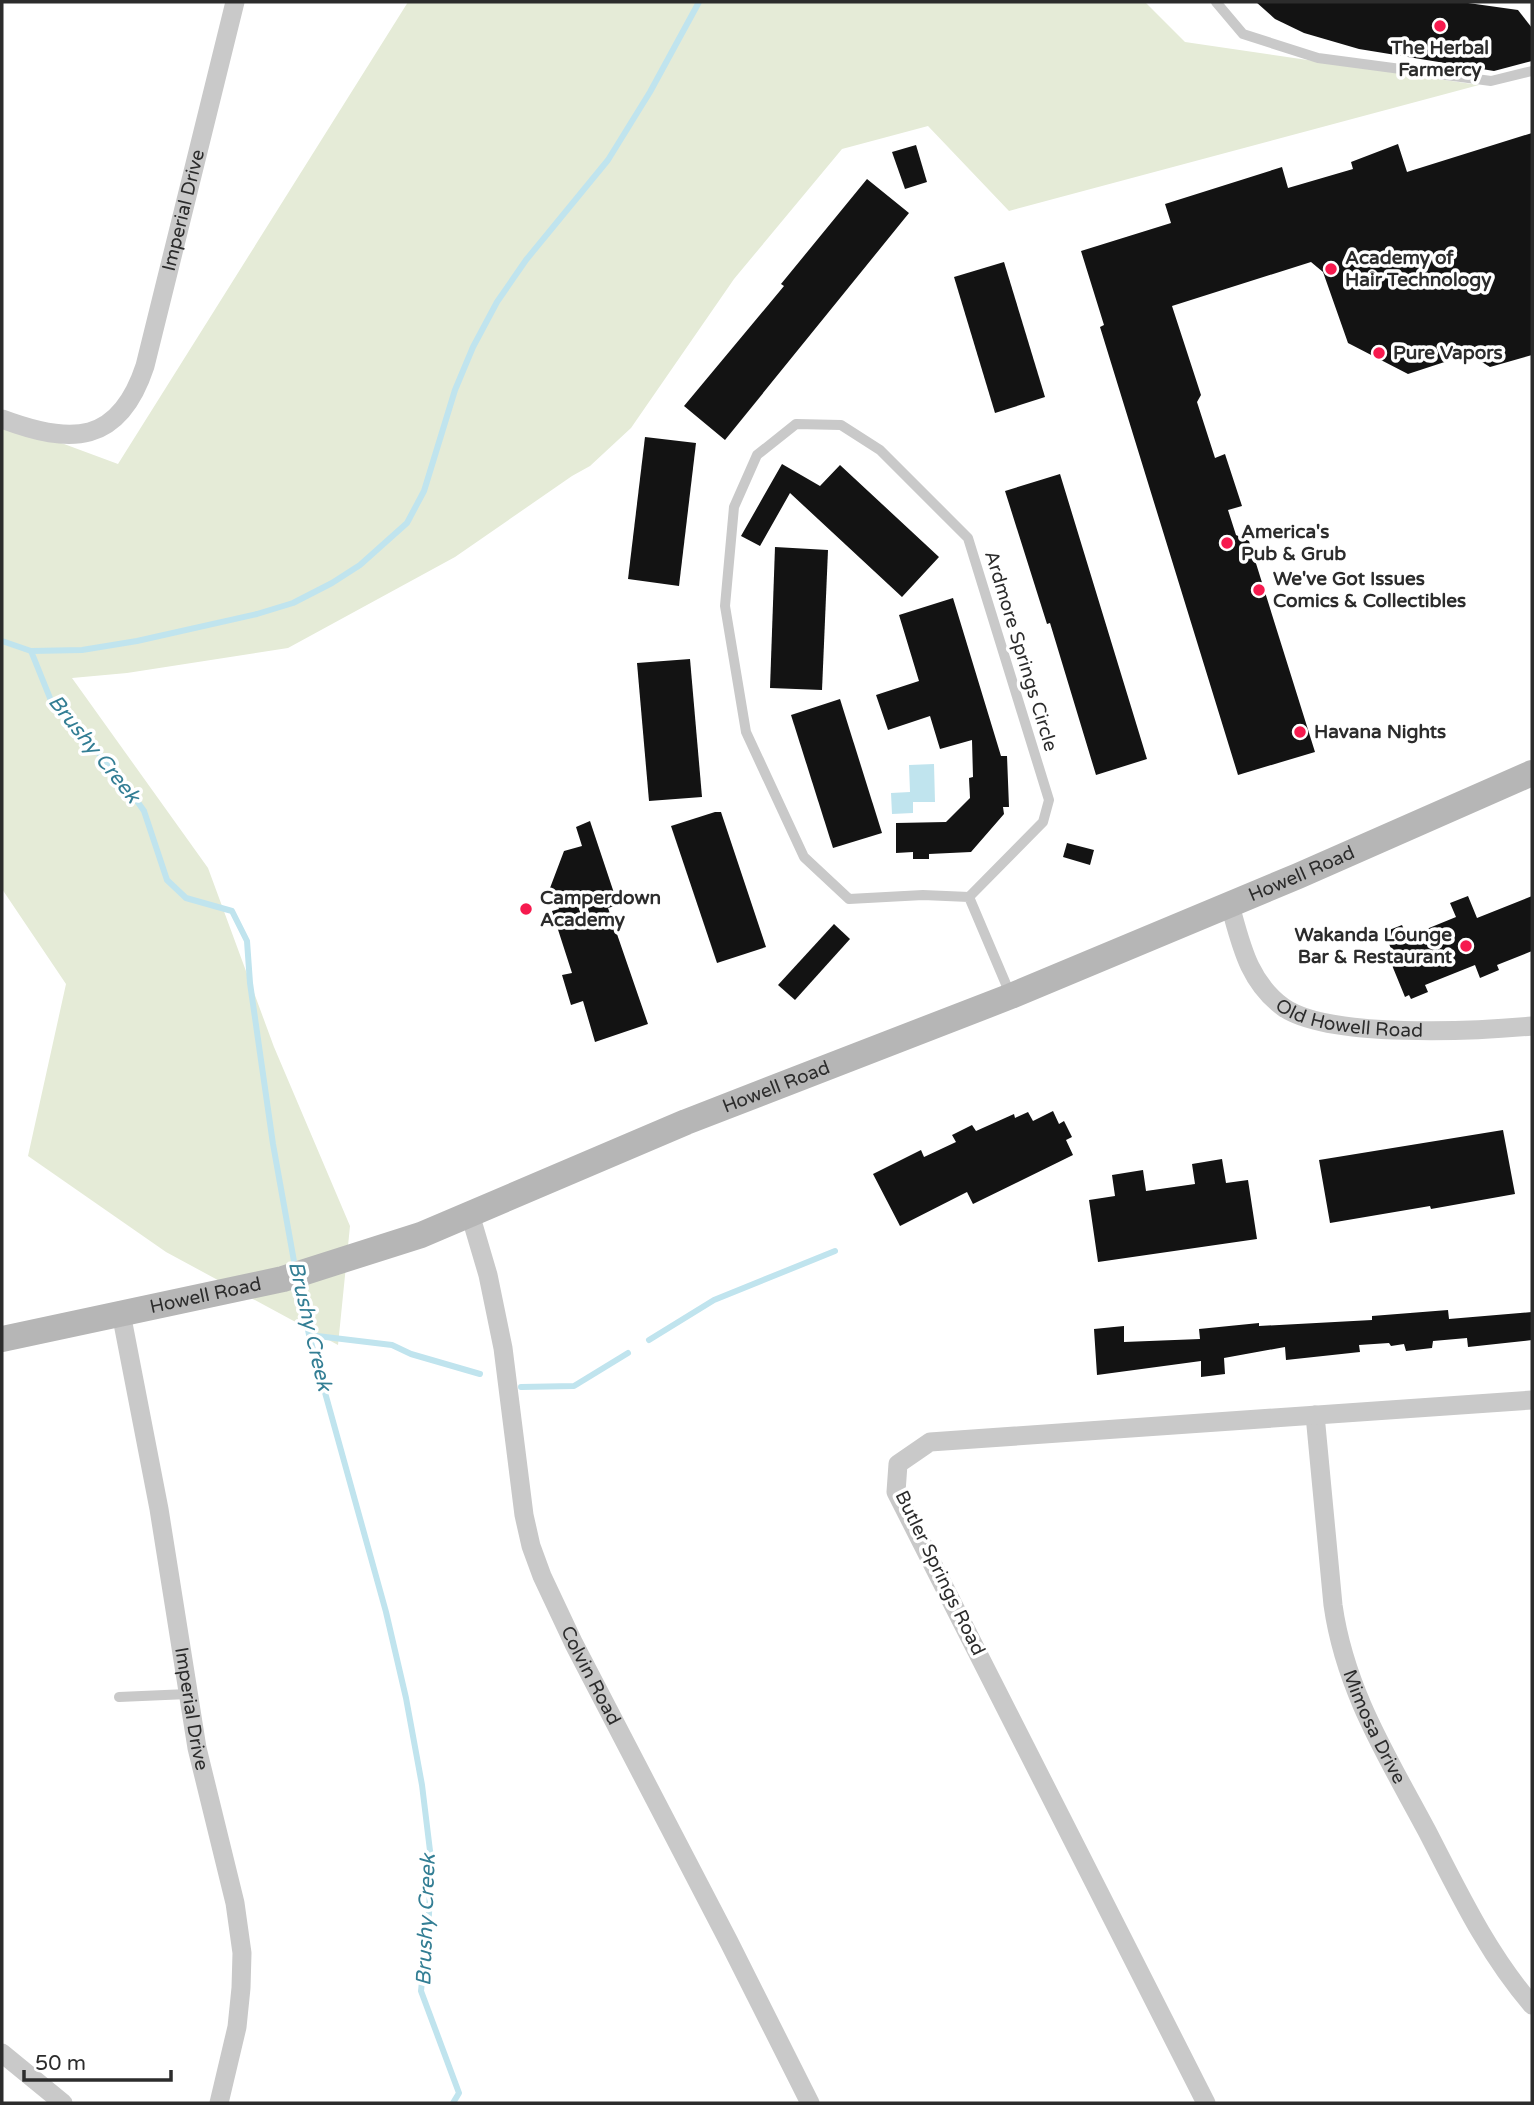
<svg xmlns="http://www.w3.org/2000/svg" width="1534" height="2105" viewBox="0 0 1534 2105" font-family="'Varela Round',sans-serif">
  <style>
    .green { fill: #e5ebd7 }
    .water { fill: #c0e4ee }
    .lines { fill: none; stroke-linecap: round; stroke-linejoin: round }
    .stream { stroke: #c0e4ee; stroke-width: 6 }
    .building { fill: #131313 }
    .lane { stroke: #c9c9c9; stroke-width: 10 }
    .street { stroke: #c9c9c9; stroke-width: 19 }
    .secondary { stroke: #b6b6b6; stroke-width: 26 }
    .poi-dot { fill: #f61a4e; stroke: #fff; stroke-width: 2.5 }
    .labels { text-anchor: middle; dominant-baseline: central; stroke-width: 7; stroke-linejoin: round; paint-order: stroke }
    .poi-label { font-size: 19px; font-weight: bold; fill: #2c2c2c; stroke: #fff; text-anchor: start }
    .street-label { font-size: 19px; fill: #2c2c2c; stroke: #fff }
    .water-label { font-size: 21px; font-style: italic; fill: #337e94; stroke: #fff }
  </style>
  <rect width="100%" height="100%" fill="#fff"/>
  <path class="green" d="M408 2H1145L1185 42 1479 85 1009 211 928 126 842 149 734 279 631 428 590 466 572 476 455 557 288 648 127 673 72 678 208 868 274 1047 350 1226 338 1345 166 1252 28 1156 66 984 2 889V421L118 464Z"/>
  <path class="water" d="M934 764 935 802H913V813L892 814 891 793 910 792 909 765Z"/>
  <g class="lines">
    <g class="stream">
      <path d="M2 641 31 651 82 650 137 641 257 614 293 603 332 583 360 565 407 523 424 491 455 390 473 347 497 302 526 260 608 160 650 92 699 2"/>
      <path d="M31 651 52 703 118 774 144 811 167 880 186 898 232 911 247 941 250 983 273 1144 295 1267"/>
      <path d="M298 1281 309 1335 386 1612 406 1698 422 1785 431 1859 429 1914 421 1991 459 2093 453 2103"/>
      <path d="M309 1335 392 1345 411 1354 480 1374"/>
      <path d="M649 1340 714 1300 835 1251"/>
      <path d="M521 1387 574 1386 628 1353"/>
    </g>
  </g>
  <g class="building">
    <path d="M1256 2H1461L1518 10 1532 28V61L1494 71 1359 49 1304 33 1275 19Z"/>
    <path d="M1532 133V355L1490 367 1469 354 1408 374 1348 343 1323 272 1311 262 1172 306 1201 395 1197 402 1215 458 1225 454 1242 506 1228 510 1236 535 1249 541 1315 752 1238 775 1100 327 1104 325 1081 251 1171 223 1165 204 1282 167 1288 188 1353 169 1351 162 1398 144 1407 172Z"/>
    <path d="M916 145 927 182 905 189 892 152Z"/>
    <path d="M867 179 909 213 725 440 684 406 784 286 781 284Z"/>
    <path d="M1004 262 1045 397 995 413 954 277Z"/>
    <path d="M645 437 696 443 679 586 628 579Z"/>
    <path d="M782 464 820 486 840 465 939 557 902 597 790 493 760 546 741 536Z"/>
    <path d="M1060 474 1147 759 1096 775 1050 623 1047 624 1005 491Z"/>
    <path d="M775 547 828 550 822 690 770 688Z"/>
    <path d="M953 598 1001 756H1007L1009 807H1003L1004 814 971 852 929 854V859H913V852L896 853V823L946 822 970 798 969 778 973 777 972 740 940 749 930 716 888 730 876 695 919 681 899 615Z"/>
    <path d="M690 659 702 797 649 801 637 663Z"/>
    <path d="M840 699 882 833 833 848 791 715Z"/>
    <path d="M715 812H721L766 947 717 963 671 826Z"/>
    <path d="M590 821 618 905 608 908 648 1024 595 1042 583 1001 571 1005 562 975 572 973 552 911 559 909 550 888 564 851 582 846 576 827Z"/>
    <path d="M1067 843 1094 850 1090 865 1063 857Z"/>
    <path d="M1468 896 1477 918 1532 896V951L1497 965 1499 970 1480 978 1475 965 1425 985 1428 992 1411 999 1409 995 1405 997 1387 953 1392 951 1384 932 1402 925 1407 937 1456 917 1450 903Z"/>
    <path d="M834 924 850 939 795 1000 778 985Z"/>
    <path d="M1053 1111 1059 1124 1064 1121 1072 1137 1066 1140 1073 1155 973 1204 967 1192 900 1226 873 1174 921 1150 924 1157 956 1142 952 1135 972 1125 976 1131 1014 1114 1015 1118 1028 1112 1033 1121Z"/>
    <path d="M1503 1130 1515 1194 1431 1209 1430 1206 1330 1223 1319 1160Z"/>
    <path d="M1222 1159 1226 1183 1248 1180 1257 1239 1098 1262 1089 1200 1115 1196 1112 1175 1143 1170 1146 1191 1195 1184 1192 1164Z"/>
    <path d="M1448 1310 1449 1319 1532 1312V1340L1468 1347 1467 1338 1433 1341 1432 1348 1406 1351 1404 1344 1391 1346 1389 1343 1359 1345 1360 1352 1286 1360 1285 1347 1224 1358 1225 1374 1201 1377V1361L1097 1375 1094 1329 1124 1326V1342L1200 1339 1199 1329 1259 1323V1326L1372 1320V1316Z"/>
  </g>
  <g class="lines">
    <g class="lane">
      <path d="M1216 2 1243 34 1318 58 1491 81 1532 71"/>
      <path d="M969 897 923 895 849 899 804 857 746 732 725 606 734 507 757 455 796 424 841 425 880 450 968 538 1049 800 1043 822 969 897 1011 996"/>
      <path d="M119 1697 188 1694"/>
    </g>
    <g class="street">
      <path id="s1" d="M2 419C71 445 119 445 145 366L235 2"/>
      <path id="s2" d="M1230 905C1241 944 1248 981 1283 1007 1327 1039 1478 1031 1532 1026"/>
      <path id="s3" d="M470 1214 488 1275 503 1348 524 1515 531 1546 542 1576 574 1644 729 1942 810 2103"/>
      <path id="s4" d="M121 1313 159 1509 197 1748 235 1903 242 1953 241 1988 237 2027 219 2103"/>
      <path id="s5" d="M1315 1415 1333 1605C1345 1690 1387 1756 1427 1831 1458 1891 1487 1953 1532 2005"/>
      <path d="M2 2053 63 2103"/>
      <path d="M1206 2103 896 1492 898 1464 930 1442 1532 1400"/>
    </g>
    <path class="secondary" id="s6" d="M2 1339 283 1279 421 1235 686 1122 1011 996 1298 876 1532 773"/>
  </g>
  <g class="poi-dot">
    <circle cx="1440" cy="26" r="7"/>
    <circle cx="1331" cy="269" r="7"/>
    <circle cx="1379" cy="353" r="7"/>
    <circle cx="1227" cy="543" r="7"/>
    <circle cx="1259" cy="590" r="7"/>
    <circle cx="1300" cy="732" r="7"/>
    <circle cx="526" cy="909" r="7"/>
    <circle cx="1466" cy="946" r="7"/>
  </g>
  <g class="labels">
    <g class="poi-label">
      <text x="1440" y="48" text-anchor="middle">The Herbal<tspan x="1440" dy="22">Farmercy</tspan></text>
      <text x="1345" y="258">Academy of<tspan x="1345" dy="22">Hair Technology</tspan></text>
      <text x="1393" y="353">Pure Vapors</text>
      <text x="1241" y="532">America's<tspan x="1241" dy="22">Pub &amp; Grub</tspan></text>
      <text x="1273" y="579">We've Got Issues<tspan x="1273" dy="22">Comics &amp; Collectibles</tspan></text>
      <text x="1314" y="732">Havana Nights</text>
      <text x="540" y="898">Camperdown<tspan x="540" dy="22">Academy</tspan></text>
      <text x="1452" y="935" text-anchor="end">Wakanda Lounge<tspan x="1452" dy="22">Bar &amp; Restaurant</tspan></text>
    </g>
    <g class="street-label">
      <text stroke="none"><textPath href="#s1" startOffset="340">Imperial Drive</textPath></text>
      <text transform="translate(1021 651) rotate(73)">Ardmore Springs Circle</text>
      <text stroke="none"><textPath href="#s6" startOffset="1384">Howell Road</textPath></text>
      <text stroke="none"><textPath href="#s2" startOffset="186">Old Howell Road</textPath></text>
      <text stroke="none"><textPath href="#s6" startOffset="817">Howell Road</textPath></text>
      <text stroke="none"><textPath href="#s6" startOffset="208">Howell Road</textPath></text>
      <text transform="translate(940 1573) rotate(64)">Butler Springs Road</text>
      <text stroke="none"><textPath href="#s3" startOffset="481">Colvin Road</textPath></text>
      <text stroke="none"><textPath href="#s4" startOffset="402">Imperial Drive</textPath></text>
      <text stroke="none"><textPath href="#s5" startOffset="320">Mimosa Drive</textPath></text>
    </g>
    <g class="water-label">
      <text transform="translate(94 749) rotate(51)">Brushy Creek</text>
      <text transform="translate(310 1326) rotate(77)">Brushy Creek</text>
      <text transform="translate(426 1920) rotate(-88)">Brushy Creek</text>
    </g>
  </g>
  <rect width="1534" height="2105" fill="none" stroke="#2c2c2c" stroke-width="7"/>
  <path d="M24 2070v10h147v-10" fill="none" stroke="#2c2c2c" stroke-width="3.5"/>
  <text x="35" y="2070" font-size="21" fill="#2c2c2c" stroke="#ffffff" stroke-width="5" paint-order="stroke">50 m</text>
</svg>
